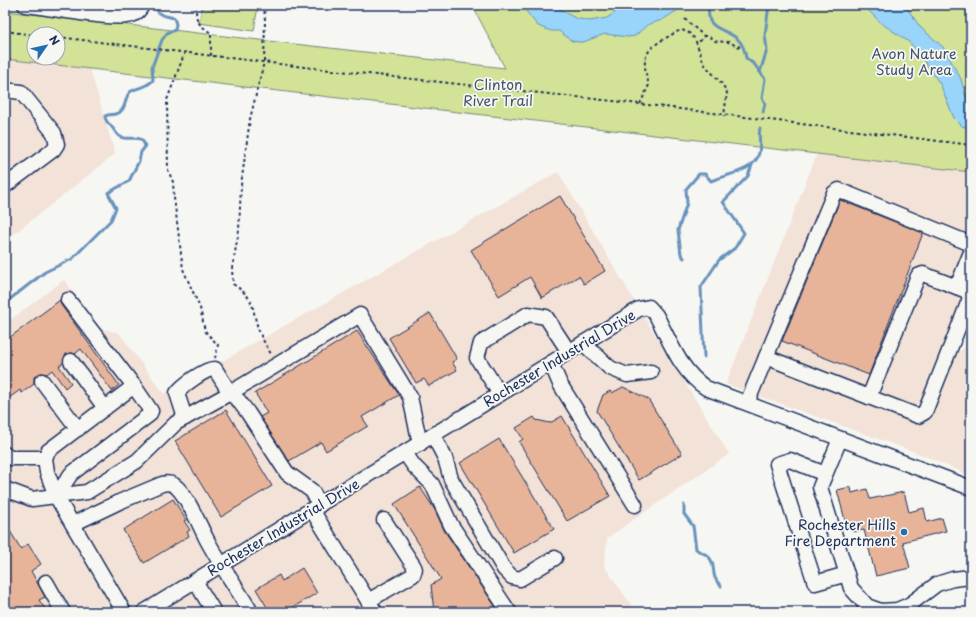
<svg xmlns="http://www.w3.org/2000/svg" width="976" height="617" viewBox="0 0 976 617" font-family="'Playpen Sans',sans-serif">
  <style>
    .built { fill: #f2e2d7 }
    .green { fill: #d2e296; stroke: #76887a; fill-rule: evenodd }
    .water { fill: #99d4fa; stroke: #6792bc }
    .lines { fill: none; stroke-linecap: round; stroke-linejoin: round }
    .stream { stroke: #6792bc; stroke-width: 3 }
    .building { fill: #e7b499; stroke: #1b2f5e }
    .minor-casing { stroke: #1b2f5e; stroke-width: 17 }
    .path { stroke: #1b2f5e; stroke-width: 2; stroke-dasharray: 3 3; stroke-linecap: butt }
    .minor { stroke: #f6f6f2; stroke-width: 14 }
    .poi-dot { fill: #1f6fb2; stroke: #f6f6f2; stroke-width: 1.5 }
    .labels { text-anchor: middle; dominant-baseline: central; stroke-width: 3.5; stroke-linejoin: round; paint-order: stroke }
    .park-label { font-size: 14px; fill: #405369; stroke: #f6f6f2 }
    .street-label { font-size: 14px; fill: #1b2f5e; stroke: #f6f6f2 }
    .poi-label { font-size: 14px; fill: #1b2f5e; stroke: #f6f6f2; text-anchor: end }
  </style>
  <rect width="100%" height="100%" fill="#f6f6f2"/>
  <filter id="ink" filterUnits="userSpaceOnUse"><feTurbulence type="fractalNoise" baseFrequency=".025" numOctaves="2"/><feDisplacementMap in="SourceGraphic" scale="8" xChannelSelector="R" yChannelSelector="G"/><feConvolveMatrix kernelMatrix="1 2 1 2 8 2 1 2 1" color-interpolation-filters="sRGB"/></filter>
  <g filter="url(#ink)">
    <g class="built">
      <path d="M5 59 90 69 115 154 5 241Z"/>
      <path d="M817 154 971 172V311L953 356 971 343V476L923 455 726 384Z"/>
      <path d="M558 172 639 309 729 454 607 538 604 566 636 612H5V324L64 280 99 328 119 333 164 394Z"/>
    </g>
    <g class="green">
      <path d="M202 5H258L254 31 199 23Z"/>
      <path d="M472 5H971V172L5 59V11L505 68ZM34 34H58V58H34Z"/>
    </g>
    <g class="water">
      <path d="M521 5H553L575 18 590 21 607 18 626 5H686L662 20 647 25 635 36 628 37 605 34 583 42H578L572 41 559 31H551L538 26Z"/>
      <path d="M863 5H905L920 27 943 47 961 79 965 94 971 104V129L962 126 954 118 940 84 918 52 909 42 881 23Z"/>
    </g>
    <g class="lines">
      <g class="stream">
        <path d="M708 5C709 10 708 16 710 21 718 35 742 28 746 58L755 65 765 79 762 98 765 103 763 112"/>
        <path d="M760 72 767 50 765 35 769 5"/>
        <path d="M684 258 681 254 678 230 687 203 686 189 699 174H705L711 181C726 174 755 172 759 153 761 145 758 136 760 128"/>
        <path d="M5 303 45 272 72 259 111 220 116 208 108 193 129 181 139 161 141 152 145 147C142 131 128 143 119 136 116 134 114 129 111 126 108 123 105 121 105 116 110 113 115 116 120 112 127 107 124 98 130 92 137 87 147 88 153 80L152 67 162 40 167 33 175 30 176 24 174 18C164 15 158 17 155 5"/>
        <path d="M704 357 701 287 719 260 735 248 744 233 723 202 748 176 752 165"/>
        <path d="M684 505V514L693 526 696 549C701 554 707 552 711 560 716 569 710 576 721 586"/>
      </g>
    </g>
    <g class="building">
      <path d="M560 196 605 271 584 284 579 276 542 298 530 277 499 296 471 250Z"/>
      <path d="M840 200 923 233 869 375 782 341Z"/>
      <path d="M60 300 61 305 119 385 112 391 81 349 75 354 71 353 66 354 63 363 59 366 71 383 65 388 52 370 47 374 41 373 34 377V384L22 393 20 390 5 401V341Z"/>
      <path d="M430 313 457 359 452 362 457 370 429 386 424 379 416 383 389 338Z"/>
      <path d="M357 331 399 395 362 417 368 426 326 451 321 442 289 461 260 417 267 413 255 393Z"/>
      <path d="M623 387 648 399 682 454 639 480 597 411 603 395 610 391 612 393Z"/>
      <path d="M226 410 272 486 221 517 175 441Z"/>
      <path d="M562 416 610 496 567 521 519 442 523 439 516 428 534 417 536 420 550 423Z"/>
      <path d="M499 439 554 529 514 553 460 463Z"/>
      <path d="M420 487 435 510 444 530 499 612H434L431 585 441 579 394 504Z"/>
      <path d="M851 487 852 493 867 489 870 499 904 492 909 512 924 508 927 522 942 518 946 531 903 542 910 568 876 576 864 530 853 532 851 523 846 524 837 490Z"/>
      <path d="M173 499 186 520 184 521 190 530 187 532 189 536 144 563 123 530Z"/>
      <path d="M5 523 21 549 28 544 41 564 31 571 45 597 39 600 45 609 41 612H5Z"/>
      <path d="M302 568 317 593 285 612H270L256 589 279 575 282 581Z"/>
    </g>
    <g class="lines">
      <defs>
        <g id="minor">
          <path d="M25 5C48 7 113 21 132 15 137 13 140 10 142 5"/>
          <path d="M5 90 21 92 54 133 57 144 53 150 5 186"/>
          <path d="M923 274 967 291 970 298 925 412 918 416 869 397 918 276Z"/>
          <path d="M957 287 971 252"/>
          <path d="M68 300 134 386"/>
          <path d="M583 343 610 368 627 375 651 372"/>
          <path d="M766 357 869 397"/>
          <path d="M71 361 105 408"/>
          <path d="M551 363 560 384 635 505"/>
          <path d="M42 381 78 429"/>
          <path d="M500 394 477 358 481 343 528 314 546 317 569 352"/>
          <path d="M747 403 834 193 839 190 971 244"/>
          <path d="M185 418 177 393C182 386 207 367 215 369L230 393 360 315 410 397 420 444"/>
          <path d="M433 435 445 458 451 479 504 569 512 577 520 579 555 558"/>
          <path d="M840 439 820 487 851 588 867 606 881 611 897 610 909 605 937 584 953 579 971 577"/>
          <path d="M405 453 414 466 432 484 451 525 509 612"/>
          <path d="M5 454 9 458H45"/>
          <path d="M825 474 790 460 777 464 815 583 847 574"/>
          <path d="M5 489 32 499 87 492 137 461 176 423 230 393 239 401 248 413 287 473 312 491 320 505"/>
          <path d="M56 496 71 474 149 415 151 411 134 386 48 451 45 458 47 472 56 496 124 612"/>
          <path d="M312 510 375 612"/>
          <path d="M73 524 119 502 162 484C166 483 170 483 174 485 186 493 199 524 206 538 219 563 236 587 251 612"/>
          <path d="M195 581 214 612"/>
          <path d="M46 582 63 612"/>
          <path d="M368 601 413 575 415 569 413 565 384 520"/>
          <path d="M144 612 639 309 649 307 656 315C670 341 680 371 706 388L971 488"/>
        </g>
      </defs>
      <use href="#minor" class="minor-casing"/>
      <g class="path">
        <path d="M196 5C196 23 197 23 211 33V56"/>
        <path d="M264 5 265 20 264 62 250 119 241 185 239 230 232 269 233 284C258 301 250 306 259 331 262 339 267 347 271 354"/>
        <path d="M685 19 704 36 698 43"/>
        <path d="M5 31 34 35"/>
        <path d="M704 36H708L715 41 728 42 740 47"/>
        <path d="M58 37 304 67 640 104 971 145"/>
        <path d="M185 52 167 100 168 170 173 182 174 198 183 269 200 308 205 331 218 345 215 358"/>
        <path d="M640 104 649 85C642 61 642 52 664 39 670 36 675 32 682 30L689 33 695 39 704 64 723 85 727 93 724 116"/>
      </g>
      <use href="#minor" class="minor"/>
    </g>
  </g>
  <circle class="poi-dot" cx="904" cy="532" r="4"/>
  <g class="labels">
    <g class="park-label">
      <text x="914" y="53">Avon Nature<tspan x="914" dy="16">Study Area</tspan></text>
      <text x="498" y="84">Clinton<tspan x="498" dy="16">River Trail</tspan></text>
    </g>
    <g class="street-label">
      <text transform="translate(559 358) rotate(-31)">Rochester Industrial Drive</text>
      <text transform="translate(283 527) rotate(-31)">Rochester Industrial Drive</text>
    </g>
    <g class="poi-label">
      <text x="896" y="524">Rochester Hills<tspan x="896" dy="16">Fire Department</tspan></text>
    </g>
  </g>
  <rect width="976" height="617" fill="none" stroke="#f6f6f2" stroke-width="20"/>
  <rect x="10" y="10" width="956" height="597" fill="none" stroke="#1b2f5e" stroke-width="1.5" filter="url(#ink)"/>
  <g transform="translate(46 46) rotate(56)"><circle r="19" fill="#f6f6f2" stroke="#9ea6b7"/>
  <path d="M0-3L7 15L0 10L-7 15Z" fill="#1f6fb2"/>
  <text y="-6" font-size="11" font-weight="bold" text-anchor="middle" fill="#1b2f5e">N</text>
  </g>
</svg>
